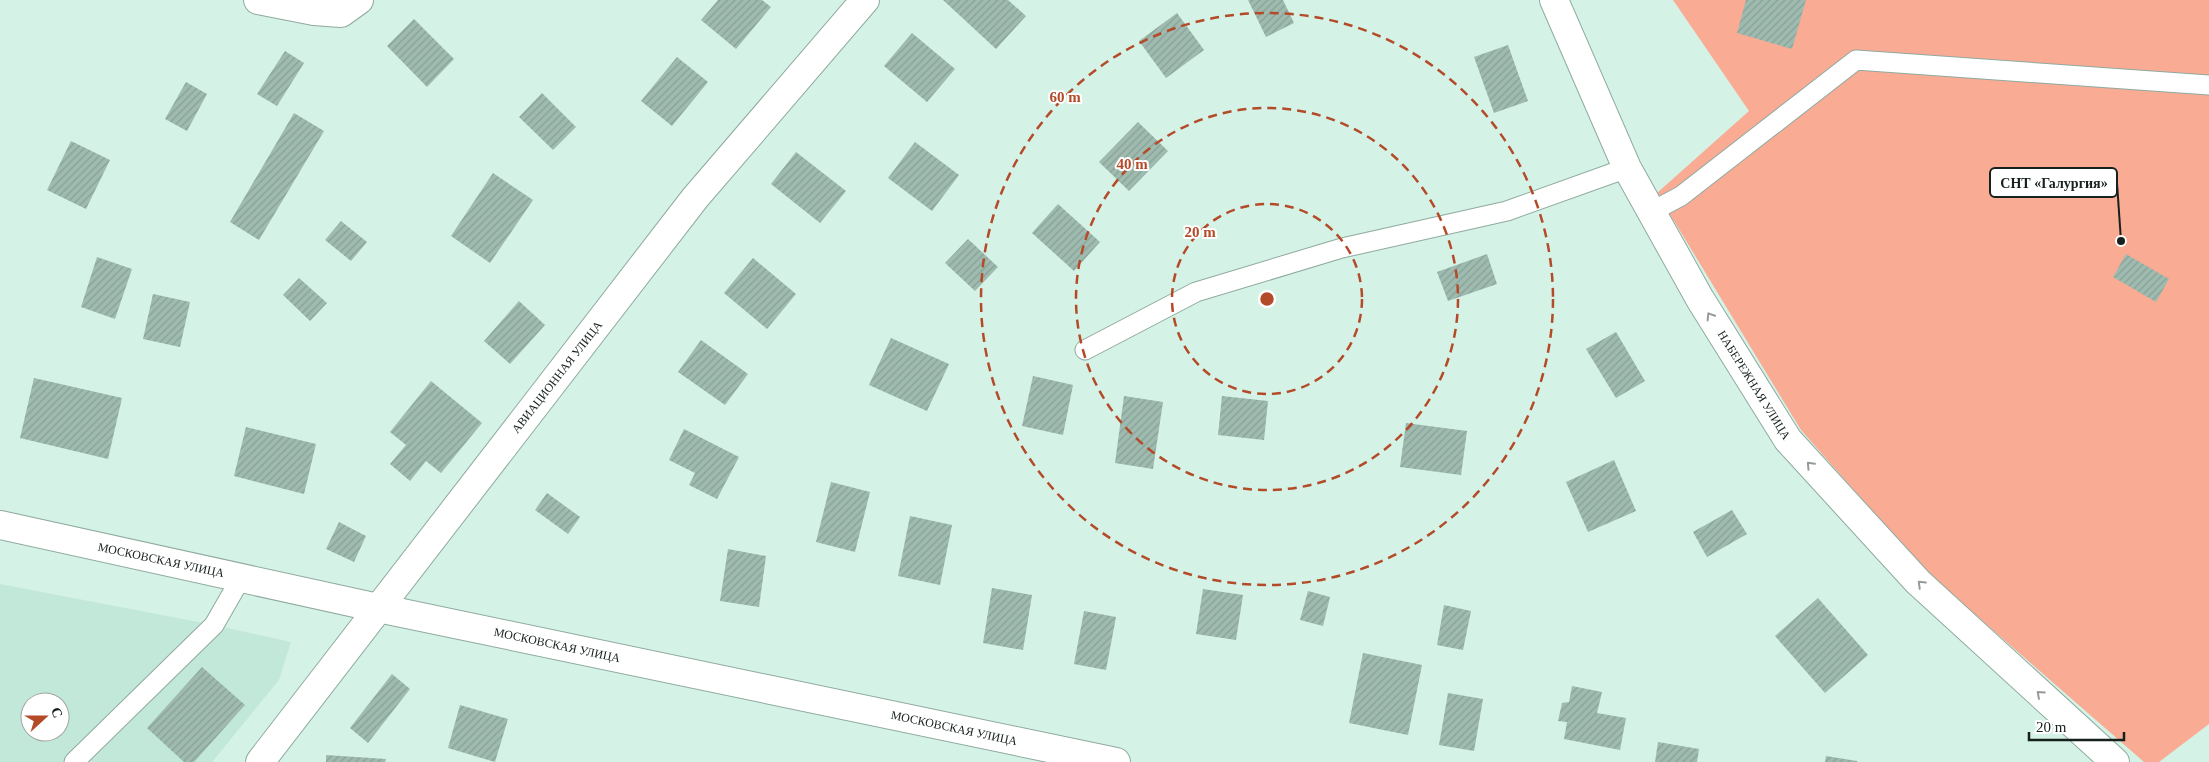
<svg xmlns="http://www.w3.org/2000/svg" width="2209" height="762" viewBox="0 0 2209 762" font-family="'Times New Roman',serif">
  <style>
    .built { fill: #c2e8d9; fill-rule: evenodd }
    .green { fill: #f9ab93 }
    .building { fill: url(#building-hatch) }
    .lines { fill: none; stroke-linecap: round; stroke-linejoin: round }
    .service-casing { stroke: #8faa9f; stroke-width: 21 }
    .minor-casing { stroke: #8faa9f; stroke-width: 30 }
    .tertiary-casing { stroke: #8faa9f; stroke-width: 30 }
    .service { stroke: #fff; stroke-width: 19 }
    .minor { stroke: #fff; stroke-width: 28 }
    .tertiary { stroke: #fff; stroke-width: 28 }
    .oneway { stroke: #969b99 }
    .ring { fill: none; stroke: #b34b29; stroke-width: 2.5; stroke-dasharray: 9 6 }
    .labels { text-anchor: middle; dominant-baseline: central; stroke-width: 4; stroke-linejoin: round; paint-order: stroke }
    .street-label { font-size: 12px; fill: #16201c; stroke: #fff }
    .centre { fill: #b34b29; stroke: #fff; stroke-width: 2.5 }
    .ring-label { font-size: 15px; text-anchor: middle; font-weight: bold; fill: #b34b29; stroke: #fff; stroke-width: 4; stroke-linejoin: round; paint-order: stroke }
    .leader { fill: none; stroke: #16201c; stroke-width: 2 }
    .callout-dot { fill: #16201c; stroke: #fff; stroke-width: 2 }
    .callout { fill: #fff; stroke: #16201c; stroke-width: 2 }
    .callout-label { font-size: 14px; text-anchor: middle; font-weight: bold; fill: #16201c }
  </style>
  <defs>
    <pattern id="building-hatch" width="6" height="6" patternUnits="userSpaceOnUse" patternTransform="scale(1.25)"><rect width="6" height="6" fill="#9fbbb0"/><path d="M-1 1l2-2M0 6l6-6M5 7l2-2" fill="none" stroke="#88a097"/></pattern>
  </defs>
  <rect width="100%" height="100%" fill="#d5f2e6"/>
  <path class="built" d="M0 584 214 625 291 642 279 680 212 762H0ZM30 702H60V732H30Z"/>
  <path class="green" d="M1673 0H2209V724L2159 762H2144L1924 570 1801 430 1657 193 1749 111Z"/>
  <g class="building">
    <path d="M718 0H762L771 7 736 49 701 20Z"/>
    <path d="M943 0H1008L1026 16 996 49Z"/>
    <path d="M1248 0H1283L1294 23 1266 37Z"/>
    <path d="M1746 0H1806L1792 49 1737 33Z"/>
    <path d="M1177 13 1204 50 1166 78 1139 41Z"/>
    <path d="M414 19 454 59 427 87 387 46Z"/>
    <path d="M912 33 955 69 927 102 884 66Z"/>
    <path d="M1508 45 1528 101 1494 113 1474 57Z"/>
    <path d="M285 51 304 63 277 106 257 94Z"/>
    <path d="M677 57 708 82 672 126 641 101Z"/>
    <path d="M186 82 207 94 187 131 165 119Z"/>
    <path d="M542 93 576 127 553 150 519 117Z"/>
    <path d="M294 113 324 131 259 240 230 222Z"/>
    <path d="M1138 122 1168 151 1129 191 1099 162Z"/>
    <path d="M71 141 110 160 86 209 47 190Z"/>
    <path d="M915 142 959 175 932 211 888 178Z"/>
    <path d="M796 152 846 191 820 223 771 184Z"/>
    <path d="M493 173 533 200 490 263 451 236Z"/>
    <path d="M1058 204 1100 242 1074 271 1032 233Z"/>
    <path d="M341 221 367 242 351 261 325 240Z"/>
    <path d="M968 239 998 267 975 291 945 263Z"/>
    <path d="M1487 254 1497 284 1448 301 1437 272Z"/>
    <path d="M2126 254 2169 279 2156 302 2113 277Z"/>
    <path d="M97 257 132 269 115 319 81 307Z"/>
    <path d="M753 258 796 294 767 329 724 293Z"/>
    <path d="M299 278 327 303 310 321 283 295Z"/>
    <path d="M153 294 190 302 180 347 143 339Z"/>
    <path d="M519 301 545 325 510 364 484 341Z"/>
    <path d="M1616 332 1645 381 1616 398 1586 349Z"/>
    <path d="M891 338 949 364 927 411 869 385Z"/>
    <path d="M701 340 748 374 725 405 678 372Z"/>
    <path d="M1033 376 1073 385 1063 435 1022 426Z"/>
    <path d="M34 378 122 398 108 459 20 438Z"/>
    <path d="M431 381 482 423 441 473 426 461 410 481 390 464 406 445 390 432Z"/>
    <path d="M1124 396 1163 402 1153 469 1115 463Z"/>
    <path d="M1222 396 1268 401 1264 440 1218 435Z"/>
    <path d="M1406 423 1467 431 1461 475 1400 467Z"/>
    <path d="M246 427 316 444 304 494 234 476Z"/>
    <path d="M684 429 739 457 717 499 689 485 695 473 669 460Z"/>
    <path d="M1614 460 1636 511 1588 532 1566 482Z"/>
    <path d="M831 482 870 492 855 552 816 542Z"/>
    <path d="M547 493 580 517 568 534 535 510Z"/>
    <path d="M1732 510 1747 534 1707 557 1693 532Z"/>
    <path d="M910 516 952 525 940 585 898 576Z"/>
    <path d="M339 522 366 536 354 562 326 549Z"/>
    <path d="M728 549 766 556 759 607 720 601Z"/>
    <path d="M992 588 1032 595 1023 650 983 643Z"/>
    <path d="M1203 589 1243 595 1236 640 1196 634Z"/>
    <path d="M1308 591 1330 597 1323 626 1300 620Z"/>
    <path d="M1818 598 1868 655 1825 693 1775 636Z"/>
    <path d="M1444 605 1471 611 1463 650 1437 645Z"/>
    <path d="M1084 611 1116 617 1106 670 1074 664Z"/>
    <path d="M1363 653 1422 665 1408 735 1349 723Z"/>
    <path d="M202 667 245 705 194 762H184L147 728Z"/>
    <path d="M392 674 410 689 368 743 350 728Z"/>
    <path d="M1572 686 1602 692 1597 713 1626 718 1620 750 1564 739 1567 722 1558 721 1562 703 1569 702Z"/>
    <path d="M1448 693 1483 699 1474 751 1439 745Z"/>
    <path d="M460 705 508 719 495 762 448 748Z"/>
    <path d="M1658 742 1699 749 1697 762H1655Z"/>
    <path d="M326 755 386 759 385 762H326Z"/>
    <path d="M1826 756 1857 761V762H1825Z"/>
  </g>
  <g class="lines">
    <defs>
      <g id="service">
        <path d="M1651 212 1681 196 1856 60 2209 85"/>
        <path d="M1085 350 1196 292 1342 248 1507 211 1627 168"/>
        <path d="M74 762 214 625 241 578"/>
      </g>
      <g id="minor">
        <path d="M258 0 314 11 341 13 359 0"/>
        <path d="M1554 0 1627 168 1700 299 1788 440 1918 582 2115 762"/>
        <path d="M0 525 378 608 1116 762"/>
      </g>
      <path id="tertiary" d="M260 762 695 198 865 0"/>
    </defs>
    <use href="#service" class="service-casing"/>
    <use href="#minor" class="minor-casing"/>
    <use href="#tertiary" class="tertiary-casing"/>
    <use href="#service" class="service"/>
    <use href="#minor" class="minor"/>
    <use href="#tertiary" class="tertiary"/>
  </g>
  <defs><path id="oneway-chevron" d="M-2-3.5L2.5 0L-2 3.5" fill="none" stroke-width="1.6" stroke-linecap="round" stroke-linejoin="round" transform="scale(1.25)"/></defs>
  <g class="oneway">
    <use href="#oneway-chevron" transform="translate(1710 316) rotate(-122)"/>
    <use href="#oneway-chevron" transform="translate(1810 465) rotate(-133)"/>
    <use href="#oneway-chevron" transform="translate(1921 584) rotate(-136)"/>
    <use href="#oneway-chevron" transform="translate(2040 694) rotate(-138)"/>
  </g>
  <g class="ring">
    <circle cx="1267" cy="299" r="95"/>
    <circle cx="1267" cy="299" r="191"/>
    <circle cx="1267" cy="299" r="286"/>
  </g>
  <g class="labels">
    <g class="street-label">
      <text transform="translate(557 377) rotate(-52)">АВИАЦИОННАЯ УЛИЦА</text>
      <text transform="translate(1754 385) rotate(58)">НАБЕРЕЖНАЯ УЛИЦА</text>
      <text transform="translate(161 560) rotate(12)">МОСКОВСКАЯ УЛИЦА</text>
      <text transform="translate(557 645) rotate(12)">МОСКОВСКАЯ УЛИЦА</text>
      <text transform="translate(954 728) rotate(12)">МОСКОВСКАЯ УЛИЦА</text>
    </g>
  </g>
  <circle cx="1267" cy="299" r="8" class="centre"/>
  <g class="ring-label">
    <text x="1065" y="102">60 m</text>
    <text x="1132" y="169">40 m</text>
    <text x="1200" y="237">20 m</text>
  </g>
  <path class="leader" d="M2121 241L2117 183"/>
  <circle class="callout-dot" cx="2121" cy="241" r="5"/>
  <rect class="callout" x="1990" y="168" width="127" height="29" rx="5"/>
  <g class="callout-label">
    <text x="2054" y="188">СНТ «Галургия»</text>
  </g>
  <g transform="translate(45 717) rotate(69)"><circle r="24" fill="#ffffff" stroke="#a2a6a4"/>
  <path d="M0-4L9 19L0 12L-9 19Z" fill="#b34b29"/>
  <text y="-8" font-size="14" font-weight="bold" text-anchor="middle" fill="#16201c">С</text>
  </g>
  <path d="M2029 732v8h95v-8" fill="none" stroke="#16201c" stroke-width="2.5"/>
  <text x="2036" y="732" font-size="15" fill="#16201c" stroke="#ffffff" stroke-width="4" paint-order="stroke">20 m</text>
</svg>
